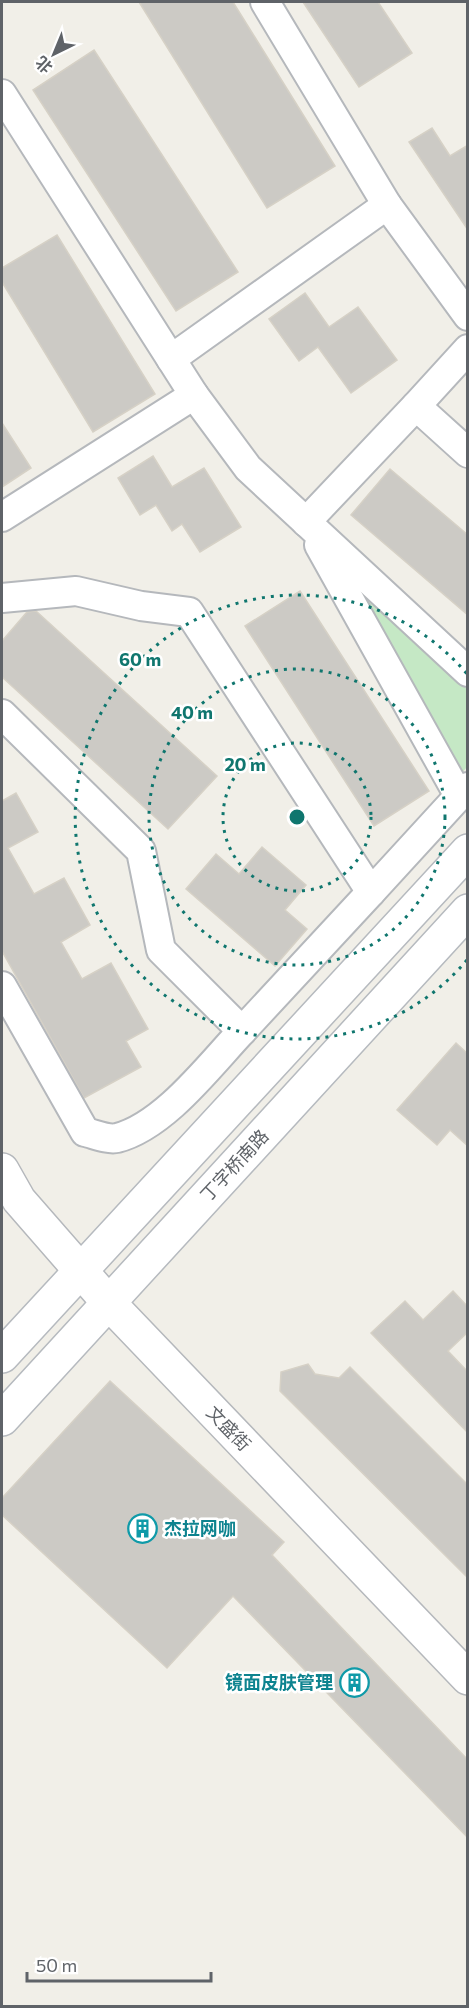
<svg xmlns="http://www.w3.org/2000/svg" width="469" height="2008" viewBox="0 0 469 2008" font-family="Commissioner,'Noto Sans SC',sans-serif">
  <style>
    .green { fill: #c5e8c5 }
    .building { fill: #cccac5; stroke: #d6d1c6; stroke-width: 1.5 }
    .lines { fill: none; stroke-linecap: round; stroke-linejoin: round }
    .minor-casing { stroke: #b5b8bc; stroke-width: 32 }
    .tertiary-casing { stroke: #b5b8bc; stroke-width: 36 }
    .secondary-casing { stroke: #b6babf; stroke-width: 36 }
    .minor { stroke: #fff; stroke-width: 28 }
    .tertiary { stroke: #fff; stroke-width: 33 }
    .secondary { stroke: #fff; stroke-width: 33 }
    .ring { fill: none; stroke: #0f766e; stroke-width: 3; stroke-dasharray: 3 6 }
    .labels { text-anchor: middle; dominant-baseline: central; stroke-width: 5; stroke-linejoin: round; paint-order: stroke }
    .street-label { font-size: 18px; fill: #5f6368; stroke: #fff }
    .culture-label { font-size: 18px; font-weight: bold; fill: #0d838f; stroke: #fff; text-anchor: start }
    .centre { fill: #0f766e; stroke: #fff; stroke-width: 3 }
    .ring-label { font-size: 18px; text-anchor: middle; font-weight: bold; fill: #0f766e; stroke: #fff; stroke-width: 5; stroke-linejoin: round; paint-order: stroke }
  </style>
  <rect width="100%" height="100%" fill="#f1efe8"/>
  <path class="green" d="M344 573 467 689V767L460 775Z"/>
  <g class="building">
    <path d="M139 2H233L335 166 267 208Z"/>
    <path d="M303 2H378L412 53 359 87Z"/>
    <path d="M94 50 238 272 176 311 33 90Z"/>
    <path d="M432 128 450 156 468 145V230L409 142Z"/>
    <path d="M57 235 155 394 93 432 2 282V268Z"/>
    <path d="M305 293 329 327 358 307 397 360 351 393 318 347 299 361 269 319Z"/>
    <path d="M2 423 31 468 2 487Z"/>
    <path d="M153 456 172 487 204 468 241 527 200 552 182 524 172 531 156 505 140 515 118 478Z"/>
    <path d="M390 469 468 535V615L351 515Z"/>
    <path d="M300 591 429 791 374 826 245 626Z"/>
    <path d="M36 611 217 776 168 829 2 677V641L27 612Z"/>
    <path d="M16 793 38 832 8 848 34 894 64 878 90 925 61 942 82 979 111 963 148 1029 126 1041 141 1067 84 1098 2 951V801Z"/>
    <path d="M262 847 306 885 285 910 307 929 275 966 186 889 216 854 239 874Z"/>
    <path d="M456 1043 468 1054V1146L450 1130 437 1145 397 1110Z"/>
    <path d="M453 1291 468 1307V1332L448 1351 468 1372V1433L371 1333 405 1301 423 1320Z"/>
    <path d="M308 1364 315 1374 339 1378 350 1367 468 1485V1578L280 1391 281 1372Z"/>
    <path d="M110 1381 284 1542 272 1555 468 1760V1838L233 1596 167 1668 2 1515V1498Z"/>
  </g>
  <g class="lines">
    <defs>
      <g id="minor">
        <path d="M265 2 387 205"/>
        <path d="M2 94 194 395 248 468 468 672"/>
        <path d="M171 359 387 205 468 316"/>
        <path d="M416 406 468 349"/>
        <path d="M2 517 194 395"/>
        <path d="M306 522 416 406 468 453"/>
        <path d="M319 545 459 796 468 787"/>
        <path d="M2 598 76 591 141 606 189 612 371 892 459 796"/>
        <path d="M2 714 141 851 161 950 242 1031 371 892"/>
        <path d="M2 986 85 1132C94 1134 108 1140 117 1138 164 1126 209 1066 242 1031"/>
      </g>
      <path id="tertiary" d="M2 1170 19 1200 108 1302 468 1678"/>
      <g id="secondary">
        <path d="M2 1356 468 851"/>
        <path d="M2 1419 468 911"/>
      </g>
    </defs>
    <use href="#minor" class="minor-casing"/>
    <use href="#tertiary" class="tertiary-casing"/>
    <use href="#secondary" class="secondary-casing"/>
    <use href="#minor" class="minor"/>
    <use href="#tertiary" class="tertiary"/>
    <use href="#secondary" class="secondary"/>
  </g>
  <g class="ring">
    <circle cx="297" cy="817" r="74"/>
    <circle cx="297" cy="817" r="148"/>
    <path d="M467 960A222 222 0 1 1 467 674"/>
  </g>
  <defs>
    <symbol id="building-ring" viewBox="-11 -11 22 22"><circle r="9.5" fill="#fff" stroke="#0f9aa8" stroke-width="1.5"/><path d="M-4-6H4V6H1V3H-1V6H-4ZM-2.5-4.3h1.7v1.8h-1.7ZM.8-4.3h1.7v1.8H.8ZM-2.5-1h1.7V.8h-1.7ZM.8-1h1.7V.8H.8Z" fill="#0f9aa8"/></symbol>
  </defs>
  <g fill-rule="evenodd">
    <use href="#building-ring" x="126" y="1512" width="33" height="33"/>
    <use href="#building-ring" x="338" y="1666" width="33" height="33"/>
  </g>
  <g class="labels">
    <g class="street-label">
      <text transform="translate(234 1165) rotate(-47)">丁字桥南路</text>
      <text transform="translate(229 1428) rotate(46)">文盛街</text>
    </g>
    <g class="culture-label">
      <text x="164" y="1528">杰拉网咖</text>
      <text x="333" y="1682" text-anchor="end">镜面皮肤管理</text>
    </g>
  </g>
  <circle cx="297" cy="817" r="9" class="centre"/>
  <g class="ring-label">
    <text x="140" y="666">60 m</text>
    <text x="192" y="719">40 m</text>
    <text x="245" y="771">20 m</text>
  </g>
  <rect width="469" height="2008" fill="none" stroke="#5f6368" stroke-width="6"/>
  <g transform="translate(54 54) rotate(223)" stroke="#ffffff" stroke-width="4.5" paint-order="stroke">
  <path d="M0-4.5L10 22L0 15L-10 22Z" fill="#5f6368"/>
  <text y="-9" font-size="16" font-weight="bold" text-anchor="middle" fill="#5f6368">北</text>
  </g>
  <path d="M27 1972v9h184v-9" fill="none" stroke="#5f6368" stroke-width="3"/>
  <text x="36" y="1972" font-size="18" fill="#5f6368" stroke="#ffffff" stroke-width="4.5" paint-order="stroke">50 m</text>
</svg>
